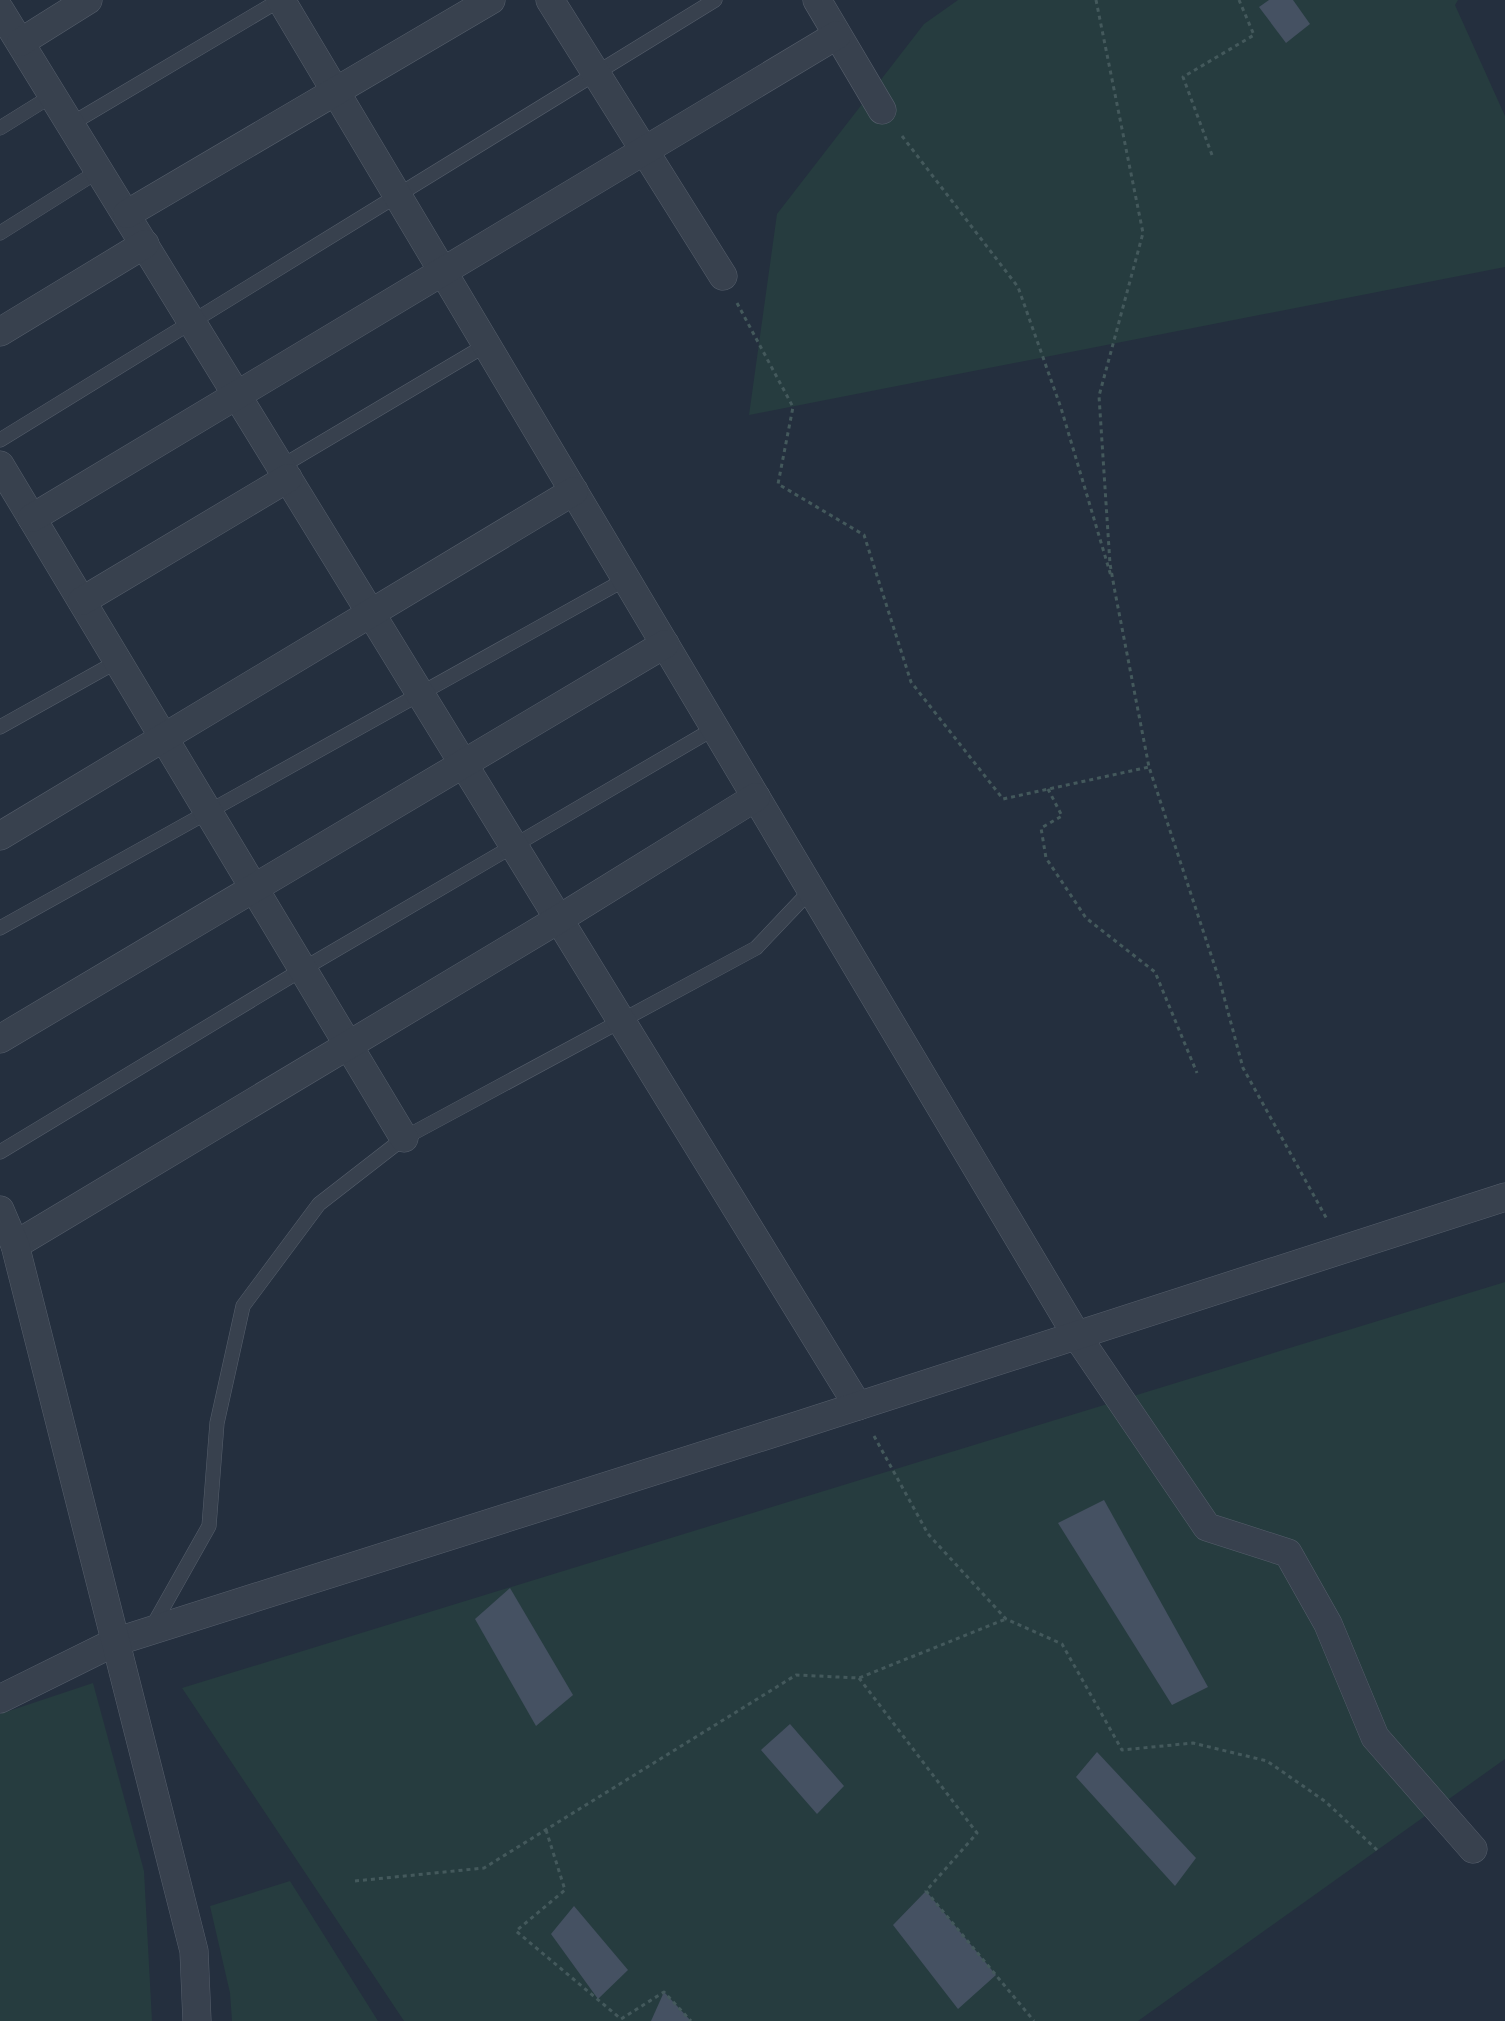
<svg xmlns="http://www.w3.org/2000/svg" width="1505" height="2021" viewBox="0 0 1505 2021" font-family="Raleway,sans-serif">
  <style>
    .green { fill: #263c3f }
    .building { fill: #455162 }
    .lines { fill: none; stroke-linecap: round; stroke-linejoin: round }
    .service-casing { stroke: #565f6c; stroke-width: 15 }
    .minor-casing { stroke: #565f6c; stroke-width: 29 }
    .tertiary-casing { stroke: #565f6c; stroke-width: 29 }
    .path { stroke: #44595c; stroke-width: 3; stroke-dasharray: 4 4; stroke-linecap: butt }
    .service { stroke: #38414e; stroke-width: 14 }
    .minor { stroke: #38414e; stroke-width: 28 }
    .tertiary { stroke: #38414e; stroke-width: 28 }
  </style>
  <rect width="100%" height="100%" fill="#242f3e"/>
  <g class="green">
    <path d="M958 0H1458L1455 5 1505 116V267L749 415 777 214 924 24Z"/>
    <path d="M1505 1282V1759L1138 2021H404L182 1688Z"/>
    <path d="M93 1683 144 1871 152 2021H0V1714Z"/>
    <path d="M290 1881 378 2021H232L230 1993 210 1906Z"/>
  </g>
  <g class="building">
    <path d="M1269 0H1293L1310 24 1286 43 1259 7Z"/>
    <path d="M1104 1500 1208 1687 1172 1705 1058 1523Z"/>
    <path d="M510 1588 573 1695 536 1726 475 1619Z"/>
    <path d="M790 1724 844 1786 817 1814 761 1750Z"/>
    <path d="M1097 1752 1196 1858 1175 1886 1076 1777Z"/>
    <path d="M926 1891 996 1975 958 2009 893 1925Z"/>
    <path d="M574 1906 628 1970 598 1999 551 1934Z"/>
    <path d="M664 1992 691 2021H651Z"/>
  </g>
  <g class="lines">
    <defs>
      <g id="service">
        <path d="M71 124 280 0"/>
        <path d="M0 128 53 95"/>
        <path d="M0 233 100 170"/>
        <path d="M0 440 715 0"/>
        <path d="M282 466 486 345"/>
        <path d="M0 727 118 661"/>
        <path d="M0 928 626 579"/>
        <path d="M0 1152 303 969 715 728"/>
        <path d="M151 1629 209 1526 217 1423 243 1306 319 1204 404 1138 756 948 811 890"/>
      </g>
      <g id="minor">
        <path d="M281 0 1077 1336 1207 1527 1288 1553 1328 1624 1375 1737 1473 1849"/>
        <path d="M550 0 723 276"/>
        <path d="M817 0 882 110"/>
        <path d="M0 10 858 1406"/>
        <path d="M21 42 88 0"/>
        <path d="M127 214 491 0"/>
        <path d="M0 332 145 244"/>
        <path d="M0 465 404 1138"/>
        <path d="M32 518 837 35"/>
        <path d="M82 601 288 478"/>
        <path d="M0 836 574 491"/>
        <path d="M0 1039 665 644"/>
        <path d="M15 1245 559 919 756 797"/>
        <path d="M0 1699 115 1642 796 1426 1505 1197"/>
      </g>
      <path id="tertiary" d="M0 1210 15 1245 194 1951 197 2021"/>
    </defs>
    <use href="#service" class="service-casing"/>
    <use href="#minor" class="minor-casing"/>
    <use href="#tertiary" class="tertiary-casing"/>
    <g class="path">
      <path d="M1096 0 1143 233 1099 396 1110 564 1115 592 1149 767 1220 982 1243 1068 1328 1221"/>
      <path d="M902 136 1018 287 1061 408 1111 576"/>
      <path d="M1212 155 1183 77 1254 35 1239 0"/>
      <path d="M737 303 793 407 778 484 864 535 911 682 1003 799 1149 767"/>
      <path d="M1048 789 1062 816 1041 828 1046 858 1086 918 1155 972 1197 1073"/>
      <path d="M874 1436 928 1534 1006 1619 1062 1644 1122 1750 1193 1743 1267 1761 1326 1802 1377 1850"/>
      <path d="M859 1678 977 1833 926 1891 1034 2021"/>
      <path d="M546 1830 565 1890 516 1931 621 2019 664 1992 691 2021"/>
      <path d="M355 1881 484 1868 796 1675 859 1678 1006 1619"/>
    </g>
    <use href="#service" class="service"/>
    <use href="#minor" class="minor"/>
    <use href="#tertiary" class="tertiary"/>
  </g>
</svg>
